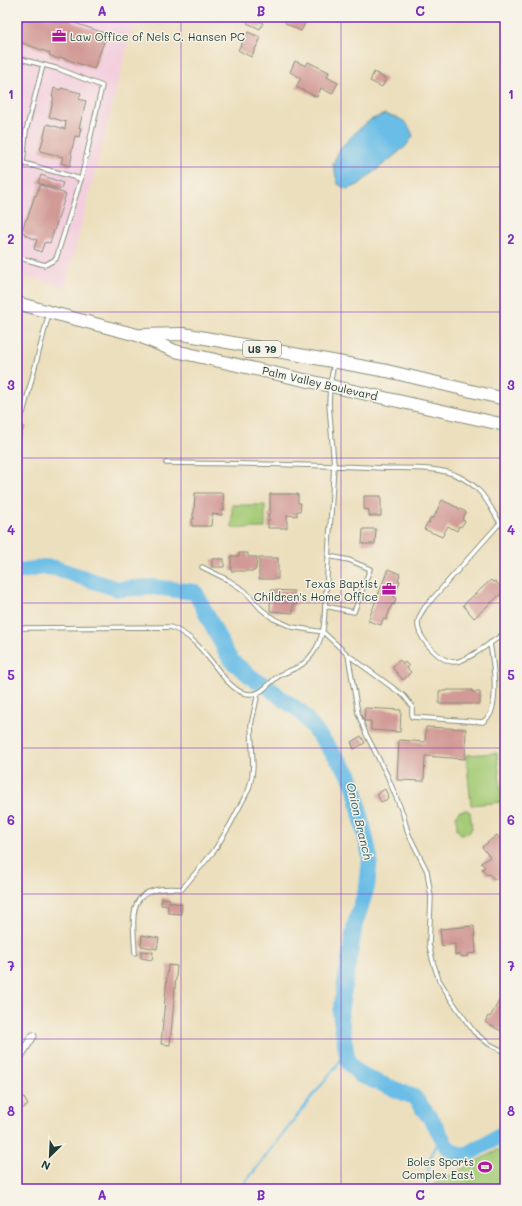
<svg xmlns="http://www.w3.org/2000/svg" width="522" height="1206" viewBox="0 0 522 1206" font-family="Mali,sans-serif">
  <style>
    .built { fill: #f3cfde }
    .green { fill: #a4cb76; stroke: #628455 }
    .water { fill: #6abde6; stroke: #447d8d }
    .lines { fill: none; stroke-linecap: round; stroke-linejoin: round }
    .stream { stroke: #6abde6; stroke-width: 2.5 }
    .river { stroke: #6abde6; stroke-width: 16 }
    .building { fill: #d29a96 }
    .service-casing { stroke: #868e78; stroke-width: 5.5 }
    .minor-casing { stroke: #868e78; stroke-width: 9 }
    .trunk-casing { stroke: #868e78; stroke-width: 14 }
    .service { stroke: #fff; stroke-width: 3.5 }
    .minor { stroke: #fff; stroke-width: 7 }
    .trunk { stroke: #fff; stroke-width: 12 }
    .grid { fill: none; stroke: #7b2cbf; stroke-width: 1; stroke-opacity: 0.55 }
    .labels { text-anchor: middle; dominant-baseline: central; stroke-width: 3; stroke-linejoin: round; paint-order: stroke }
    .shield { fill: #f7f3e8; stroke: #60746a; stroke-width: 1 }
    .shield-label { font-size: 10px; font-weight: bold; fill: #1f3d34 }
    .poi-label { font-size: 11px; fill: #1f3d34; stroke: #f7f3e8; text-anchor: end }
    .street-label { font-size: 11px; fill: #1f3d34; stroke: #f7f3e8 }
    .water-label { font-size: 12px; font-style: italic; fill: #325d60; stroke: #f7f3e8 }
    .neatline { fill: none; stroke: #7b2cbf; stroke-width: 1.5 }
    .grid-label { font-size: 13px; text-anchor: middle; font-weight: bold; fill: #7b2cbf }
  </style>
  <rect width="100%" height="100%" fill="#f7f3e8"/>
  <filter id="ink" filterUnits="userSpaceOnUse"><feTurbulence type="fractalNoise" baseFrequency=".025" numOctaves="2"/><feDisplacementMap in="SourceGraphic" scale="8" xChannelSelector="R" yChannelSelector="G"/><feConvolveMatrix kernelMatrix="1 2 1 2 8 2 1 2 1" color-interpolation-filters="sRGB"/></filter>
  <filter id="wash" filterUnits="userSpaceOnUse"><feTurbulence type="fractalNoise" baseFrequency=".012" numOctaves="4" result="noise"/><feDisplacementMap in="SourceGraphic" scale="16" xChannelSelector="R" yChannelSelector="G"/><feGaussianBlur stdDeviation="0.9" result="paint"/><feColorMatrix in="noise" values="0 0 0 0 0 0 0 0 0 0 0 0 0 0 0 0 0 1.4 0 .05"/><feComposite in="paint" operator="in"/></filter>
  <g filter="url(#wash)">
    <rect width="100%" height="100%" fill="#ecdfbd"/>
    <path class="built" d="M17 17H135L65 288 17 273Z"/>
    <g class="green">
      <rect x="232" y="505" width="33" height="23"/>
      <path d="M497 753 502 802 471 805 466 755Z"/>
      <path d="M467 810 470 812 472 828 469 833 461 834 457 830 456 816 459 811Z"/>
      <path d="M505 1146V1189H425Z"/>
    </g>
    <path class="water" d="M385 114C401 119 407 119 413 136L406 146 358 185 348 189 344 188 338 184 333 164 340 148 356 132 370 120Z"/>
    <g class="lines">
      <g class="stream">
        <path d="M240 1189 341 1060 347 1055"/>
        <path d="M427 1189C428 1178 427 1164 432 1154 436 1147 438 1144 441 1136"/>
      </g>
      <path class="river" d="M17 572 43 567 55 568 117 589 152 587 195 592 227 654 233 662 255 680 267 686 281 698 300 711 349 774 355 789 370 858 367 887 355 924 340 1013 348 1062 360 1075 414 1097 434 1123 447 1147 459 1155 468 1154 505 1133"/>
    </g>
    <g id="blocks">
      <g class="building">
        <path d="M24 17H58L62 18 65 17 73 20 72 22 107 34 94 69 60 57 59 59 49 55 50 53 17 41V36Z"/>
        <path d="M250 17 263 23 260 29 247 23Z"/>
        <path d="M288 17H308L301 31 285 23Z"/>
        <path d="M248 32 261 38 251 57 238 50Z"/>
        <path d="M295 61 306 66 308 62 329 72 327 77 338 83 332 94 321 88 317 97 296 87 301 78 290 72Z"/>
        <path d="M374 72 386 79 382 87 370 81Z"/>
        <path d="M54 88 60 90 61 88 81 93 79 99 86 101 79 128H81L79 137 75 136 71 154 72 155 70 166 61 163 63 157 40 151 47 124 65 129 66 122 49 117 54 97H52Z"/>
        <path d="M41 175 63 183 60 190 38 183Z"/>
        <path d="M40 185 66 194 50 243 46 242V243H44L41 252 34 249 37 240 25 235V233L21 232 26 219H27L35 195 36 196Z"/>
        <path d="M17 425 24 427 20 439 17 438Z"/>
        <path d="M195 493H223L224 510H222V515L212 514 211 526H192V519H194V517H193V513H194Z"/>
        <path d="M270 494H298V503H301L300 511H297V516L287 515V528H268V520H270L268 518V514H270Z"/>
        <path d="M364 496H381V516H369V510L364 509Z"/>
        <path d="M442 500 466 512 462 520 465 521 461 527 459 526 457 531 448 526 442 537 424 529 428 522 430 523 429 521 431 517 433 519Z"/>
        <path d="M363 529H376L375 544H362Z"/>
        <path d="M239 553H248V557H257L256 569 254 571H231V556H239Z"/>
        <rect x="259" y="558" width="19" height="21"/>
        <rect x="212" y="559" width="12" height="8"/>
        <path d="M388 569 400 574 398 580 400 581 394 598H396L394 605 392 604 386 620 383 619 381 625 368 621Z"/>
        <path d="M491 580 493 582 495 581 503 589 501 591 502 593 474 618 463 605Z"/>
        <path d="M271 590 294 591V599H296V605H293V613L270 611Z"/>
        <path d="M400 660 403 664 405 662 409 666 407 668 411 672 403 680 392 667Z"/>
        <path d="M447 690H472V692H480V704H439V691H447Z"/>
        <path d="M365 708 401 710 400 732 371 730V721H364Z"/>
        <path d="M426 727 466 729 465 759 425 756 424 781 397 780 399 740 425 742Z"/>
        <path d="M361 736 365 743 354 749 351 742Z"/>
        <path d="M385 789 388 796H387L388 799 381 802 377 794Z"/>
        <path d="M497 835 502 842 501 843H502L505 847H504L505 849V872L495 880 489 874 487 875 482 869 485 867 481 863 490 857 482 847Z"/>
        <path d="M162 898 170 899 169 902 182 904 181 914 168 913V906L161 905Z"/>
        <path d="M474 926 476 953 468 954V956L461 957 460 954 455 955V944L442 946 440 929Z"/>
        <path d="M142 935 159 938 157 949 141 946Z"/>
        <path d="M141 951 153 952 152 960 141 958Z"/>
        <path d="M168 965 177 966 170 1045 161 1044Z"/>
        <path d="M503 994 505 995V1024L501 1031 485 1022 488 1016 490 1017Z"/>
        <path d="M20 1091 28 1105 17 1112V1093Z"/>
      </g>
    </g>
  </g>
  <g filter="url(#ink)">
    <use href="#blocks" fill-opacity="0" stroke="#868e78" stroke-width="1"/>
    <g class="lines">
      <defs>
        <g id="service">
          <path d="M17 58 59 69 102 86 81 179 56 259 45 265 17 257"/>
          <path d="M43 65 26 131 23 163 81 179"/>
          <path d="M17 160 23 163 17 184"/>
          <path d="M23 413 49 313"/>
          <path d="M166 463C237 464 309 464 381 468 404 469 437 466 458 476 487 490 488 507 505 530"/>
          <path d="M500 523 425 607C422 612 418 617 418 623 417 637 440 662 454 662 467 662 494 640 505 633"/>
          <path d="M202 567 228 580 245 591 261 609 274 619 292 627 323 632 348 655 404 696 412 706V717L483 722C486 719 490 716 491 713 498 694 493 662 490 643"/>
          <path d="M325 606 354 612 370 569 349 560 328 556"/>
          <path d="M17 628 170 627C195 635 210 661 226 680 233 687 240 694 250 694 261 695 268 684 276 678 282 673 290 671 298 667 314 658 322 640 324 623L334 465 329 404 330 385 334 363"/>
          <path d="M348 655 358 713 366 734 387 775 403 814 408 833 427 871 431 897 429 945 433 962 439 980 452 1001 474 1032 489 1044 505 1052"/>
          <path d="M135 953C132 908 128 885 182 889L214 851 230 825 249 789 252 776 253 766 251 725 258 693"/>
        </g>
        <path id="minor" d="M17 1061 33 1036"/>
        <g id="trunk">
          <path d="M17 303 49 312 137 335 175 351 505 425"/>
          <path d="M142 335 183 334 387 371 505 399"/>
        </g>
      </defs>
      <use href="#service" class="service-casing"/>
      <use href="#minor" class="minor-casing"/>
      <use href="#trunk" class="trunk-casing"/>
      <use href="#service" class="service"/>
      <use href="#minor" class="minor"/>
      <use href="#trunk" class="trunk"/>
    </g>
  </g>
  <path class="grid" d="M181 17V1189M341 17V1189M17 167H505M17 312H505M17 458H505M17 603H505M17 748H505M17 894H505M17 1039H505"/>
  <defs>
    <symbol id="office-bare" viewBox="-9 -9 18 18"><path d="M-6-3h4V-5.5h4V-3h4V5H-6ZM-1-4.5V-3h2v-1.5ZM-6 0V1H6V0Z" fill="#b5179e" stroke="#f7f3e8" stroke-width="2.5" paint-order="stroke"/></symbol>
    <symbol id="stadium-bare" viewBox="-9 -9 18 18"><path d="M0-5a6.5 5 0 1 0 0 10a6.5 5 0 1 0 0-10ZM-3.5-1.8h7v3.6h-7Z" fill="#b5179e" stroke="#f7f3e8" stroke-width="2.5" paint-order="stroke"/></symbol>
  </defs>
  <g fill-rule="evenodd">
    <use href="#office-bare" x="49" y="26" width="20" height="20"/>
    <use href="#office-bare" x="379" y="579" width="20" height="20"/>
    <use href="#stadium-bare" x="475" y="1157" width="20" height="20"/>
  </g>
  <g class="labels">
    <rect class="shield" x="243" y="341" width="38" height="16" rx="3"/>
    <g class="shield-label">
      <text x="262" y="349">US 79</text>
    </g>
    <g class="poi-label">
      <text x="70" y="36" text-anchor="start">Law Office of Nels C. Hansen PC</text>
      <text x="378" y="583">Texas Baptist<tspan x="378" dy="13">Children's Home Office</tspan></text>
      <text x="474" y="1161">Boles Sports<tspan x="474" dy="13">Complex East</tspan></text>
    </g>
    <g class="street-label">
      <text transform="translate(320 383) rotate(13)">Palm Valley Boulevard</text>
    </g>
    <g class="water-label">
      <text transform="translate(360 821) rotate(77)">Onion Branch</text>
    </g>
  </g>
  <rect width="522" height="1206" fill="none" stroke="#f7f3e8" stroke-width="44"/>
  <g transform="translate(50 1156) rotate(204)" stroke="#f7f3e8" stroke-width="3" paint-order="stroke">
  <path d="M0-3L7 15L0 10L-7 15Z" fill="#1f3d34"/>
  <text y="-6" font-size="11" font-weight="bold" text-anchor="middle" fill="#1f3d34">N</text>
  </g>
  <rect x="22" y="22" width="478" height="1162" class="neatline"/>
  <g class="grid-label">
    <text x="102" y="16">A</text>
    <text x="261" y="16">B</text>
    <text x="420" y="16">C</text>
    <text x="11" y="99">1</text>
    <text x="511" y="99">1</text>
    <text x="11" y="244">2</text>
    <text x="511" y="244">2</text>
    <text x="11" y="390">3</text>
    <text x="511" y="390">3</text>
    <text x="11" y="535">4</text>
    <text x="511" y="535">4</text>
    <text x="11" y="680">5</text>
    <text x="511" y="680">5</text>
    <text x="11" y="825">6</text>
    <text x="511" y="825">6</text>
    <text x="11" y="971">7</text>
    <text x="511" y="971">7</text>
    <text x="11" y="1116">8</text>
    <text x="511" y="1116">8</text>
    <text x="102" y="1200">A</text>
    <text x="261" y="1200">B</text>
    <text x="420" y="1200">C</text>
  </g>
</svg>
